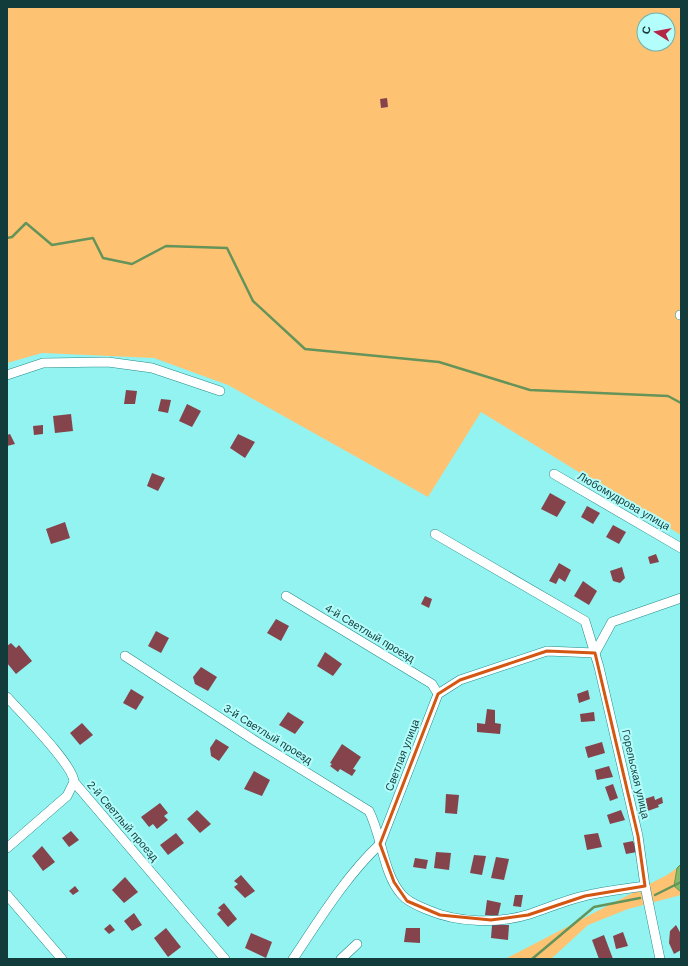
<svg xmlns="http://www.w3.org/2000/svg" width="688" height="966" viewBox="0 0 688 966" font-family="Arial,sans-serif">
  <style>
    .green { fill: #fec372; fill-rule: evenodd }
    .water { fill: #87ba66; stroke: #649459 }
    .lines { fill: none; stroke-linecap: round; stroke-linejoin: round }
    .stream { stroke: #649459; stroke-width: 2.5 }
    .building { fill: #85434b }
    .minor-casing { stroke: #238c8b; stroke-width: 10 }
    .minor { stroke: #fff; stroke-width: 9 }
    .marked { fill: none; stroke: #d35611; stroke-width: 3; stroke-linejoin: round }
    .labels { text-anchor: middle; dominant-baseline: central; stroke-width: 4; stroke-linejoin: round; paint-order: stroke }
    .street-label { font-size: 11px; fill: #123c3b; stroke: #b3fdfb }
  </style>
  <rect width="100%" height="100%" fill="#93f3f1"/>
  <g class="green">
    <path d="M7 7H681V535L481 412 428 497 228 385 154 358 42 353 7 363ZM644 20H668V44H644Z"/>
    <path d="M677 868 674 886 681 892V895L628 909 588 925 551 959H505L667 875Z"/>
  </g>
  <path class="water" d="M681 864V892L674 886 677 868Z"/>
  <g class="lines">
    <g class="stream">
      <path d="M7 238 12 237 26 223 52 245 93 238 103 258 132 264 166 246 227 248 253 301 305 349 439 362 530 390 668 396 681 403"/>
      <path d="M655 895 681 882"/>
      <path d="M532 959 594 907 640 898"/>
    </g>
  </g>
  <g class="building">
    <path d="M387 98 388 107 381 108 380 99Z"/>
    <path d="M126 390 137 391 135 404H124Z"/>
    <path d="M161 399 171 400 168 413 158 411Z"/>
    <path d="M187 404 201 411 192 427 179 421Z"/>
    <path d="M71 414 73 431 55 433 53 416Z"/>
    <path d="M43 425V434L34 435 33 426Z"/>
    <path d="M10 434 15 444 7 446V435Z"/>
    <path d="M238 434 255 442 245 458 230 448Z"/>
    <path d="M152 473 165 478 158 491 147 486Z"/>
    <path d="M550 493 566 502 557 517 541 509Z"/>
    <path d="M587 506 600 513 593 524 581 517Z"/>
    <path d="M65 522 70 538 51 544 46 529Z"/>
    <path d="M613 525 626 532 619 544 606 537Z"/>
    <path d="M656 554 659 562 650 564 648 557Z"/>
    <path d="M559 563 571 570 565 582 559 578 556 584 549 581Z"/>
    <path d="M622 567 625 578 620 583 613 581 610 571Z"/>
    <path d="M583 581 597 591 589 605 574 596Z"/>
    <path d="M425 596 432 599 429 608 421 604Z"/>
    <path d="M276 619 289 626 281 641 267 633Z"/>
    <path d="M156 631 169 638 161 653 148 646Z"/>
    <path d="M11 643 16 648 19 645 32 661 16 674 7 663V646Z"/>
    <path d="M325 652 342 664 333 676 317 666Z"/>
    <path d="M201 667 217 677 208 691 195 684 193 677Z"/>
    <path d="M131 689 144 697 136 710 123 703Z"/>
    <path d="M588 690 590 699 579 703 577 694Z"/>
    <path d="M487 709 495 710V723L501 724 500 734 477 732V723L485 724Z"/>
    <path d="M288 712 304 722 295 734 279 725Z"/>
    <path d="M594 712 595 721 581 722 580 714Z"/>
    <path d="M82 723 93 735 80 745 70 733Z"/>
    <path d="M216 739 229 747 219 761 211 756 210 748Z"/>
    <path d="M602 742 605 753 588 758 585 747Z"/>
    <path d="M342 744 361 757 353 769 356 770 352 776 340 769 338 772 330 766 332 764 330 763Z"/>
    <path d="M609 766 613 777 597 780 595 770Z"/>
    <path d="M254 771 270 780 262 796 244 789Z"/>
    <path d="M613 784 618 798 610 801 605 787Z"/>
    <path d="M446 794 459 795 457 814 445 813Z"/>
    <path d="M654 796 655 800 662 797 663 803 658 805 659 807 642 813 638 801Z"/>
    <path d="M160 803 168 813 164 816 168 820 157 829 153 824 149 827 141 817Z"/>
    <path d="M197 810 211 824 200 833 187 819Z"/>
    <path d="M621 810 625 820 610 824 607 815Z"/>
    <path d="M71 831 79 840 69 847 62 838Z"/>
    <path d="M176 833 184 843 168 855 160 845Z"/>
    <path d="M598 833 602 847 587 850 584 835Z"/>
    <path d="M633 841 637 852 626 854 623 843Z"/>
    <path d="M42 846 55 862 43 871 32 856Z"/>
    <path d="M436 852 451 853 449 870 434 868Z"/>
    <path d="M474 855 486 856 482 875 470 873Z"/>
    <path d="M496 857 509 859 504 880 491 878Z"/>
    <path d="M415 858 428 860 426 869 413 867Z"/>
    <path d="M241 875 255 891 245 898 234 887 238 884 234 881Z"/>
    <path d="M125 877 138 892 124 903 112 890Z"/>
    <path d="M75 886 79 891 73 895 69 891Z"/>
    <path d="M515 895H523L521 907 513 906Z"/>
    <path d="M487 900 501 903 498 916 485 915Z"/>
    <path d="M224 903 237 919 228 927 217 914 221 910 218 908Z"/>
    <path d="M134 913 142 925 132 931 124 921Z"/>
    <path d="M110 924 115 930 109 934 104 929Z"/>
    <path d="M492 925H509L508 940 491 938Z"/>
    <path d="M676 925 681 934V950L674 954 669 943 670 931Z"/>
    <path d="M166 928 181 947 168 957 154 938Z"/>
    <path d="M406 928H420V943L404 942Z"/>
    <path d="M623 932 628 946 616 949 613 936Z"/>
    <path d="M251 933 272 942 266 958 245 948Z"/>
    <path d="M604 935 613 959H599L592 940Z"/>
  </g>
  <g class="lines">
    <defs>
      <g id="minor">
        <path d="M680 315H681"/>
        <path d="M7 375 43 363 108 362 152 368 220 391"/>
        <path d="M554 474 681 548"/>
        <path d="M435 534 585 621 599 667 638 836 645 886 660 959"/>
        <path d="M286 596 432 684 438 694"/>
        <path d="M125 656 257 742 369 811C382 836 383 874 402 895 409 903 419 906 428 910 458 923 498 924 530 914 548 908 566 900 584 896 604 891 625 889 645 886"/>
        <path d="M7 697C21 713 74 765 74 782L225 959"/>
        <path d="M7 848 67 796 74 782"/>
        <path d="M7 895 62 959"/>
        <path d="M293 959C319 920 346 876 380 844L438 694 460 680 547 651 595 653 612 622 681 598"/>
        <path d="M341 959 357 944"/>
      </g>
    </defs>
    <use href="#minor" class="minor-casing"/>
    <use href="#minor" class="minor"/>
  </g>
  <path class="marked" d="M547 651 595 653 638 836 645 886 585 896 528 915 491 920 440 915 407 901 394 882 380 844 438 694 460 680Z"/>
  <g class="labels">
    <g class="street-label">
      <text transform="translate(624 501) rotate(30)">Любомудрова улица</text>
      <text transform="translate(370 633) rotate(31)">4-й Светлый проезд</text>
      <text transform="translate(268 734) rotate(32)">3-й Светлый проезд</text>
      <text transform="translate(402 755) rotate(-69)">Светлая улица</text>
      <text transform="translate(636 774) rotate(77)">Горельская улица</text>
      <text transform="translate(123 821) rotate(49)">2-й Светлый проезд</text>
    </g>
  </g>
  <rect width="688" height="966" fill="none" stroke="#123c3b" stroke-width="16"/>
  <g transform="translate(656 32) rotate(281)"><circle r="19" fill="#b3fdfb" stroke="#73b0ae"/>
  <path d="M0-3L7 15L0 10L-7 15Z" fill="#b52345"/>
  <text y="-6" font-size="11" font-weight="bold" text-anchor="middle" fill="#123c3b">С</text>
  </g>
</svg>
